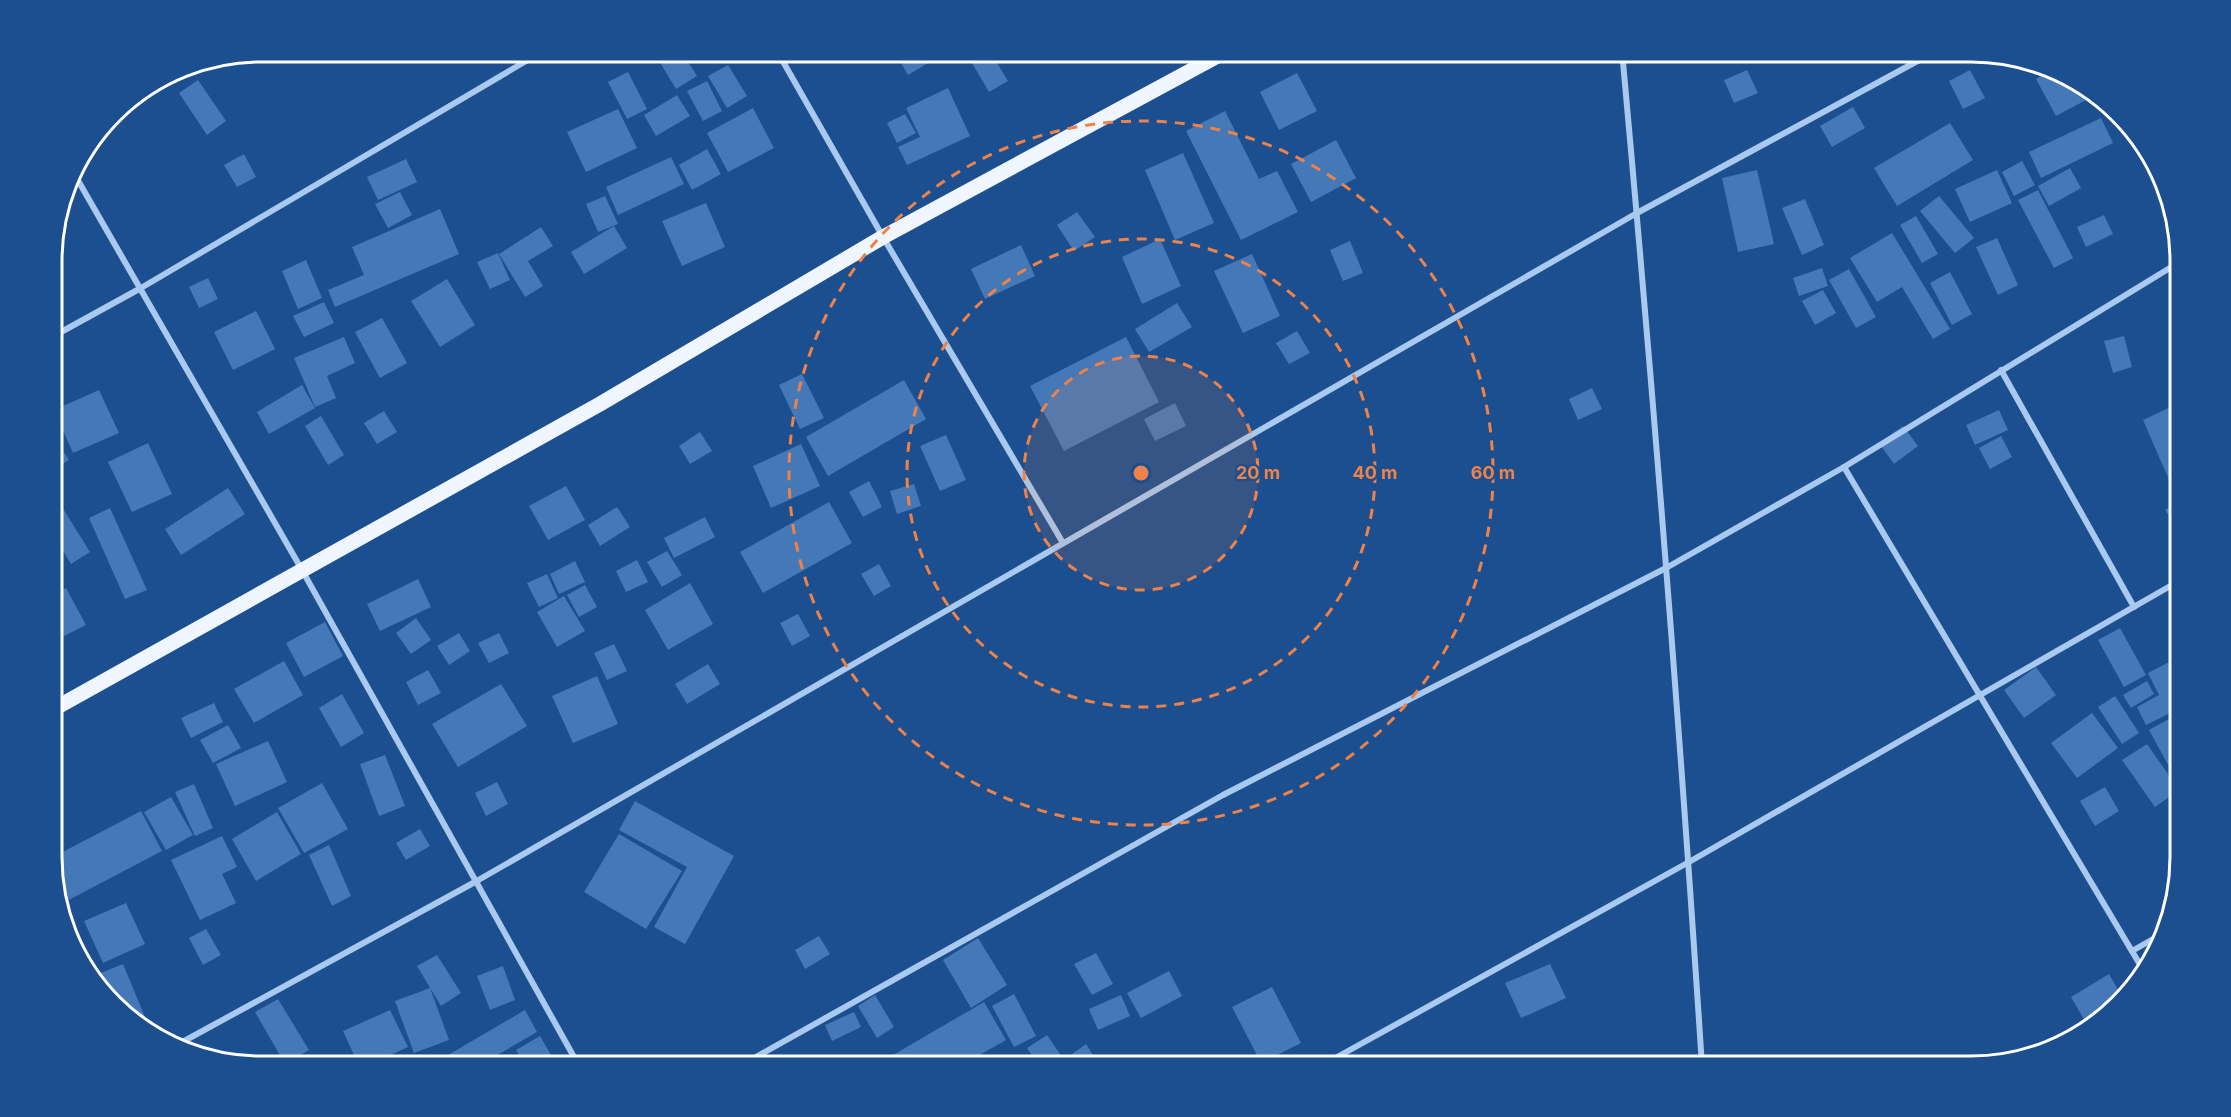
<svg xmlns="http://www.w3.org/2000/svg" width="2231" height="1117" viewBox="0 0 2231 1117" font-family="Inter,sans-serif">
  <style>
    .building { fill: #4478b7 }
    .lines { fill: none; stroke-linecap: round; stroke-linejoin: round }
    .street { stroke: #a9c9ee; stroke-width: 6 }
    .primary { stroke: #f0f6ff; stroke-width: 15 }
    .ring { fill: none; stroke: #ee8249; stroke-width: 3; stroke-dasharray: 10 8 }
    .rim { fill: none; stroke: #fff; stroke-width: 3 }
    .centre { fill: #ee8249; stroke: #1b4f8f; stroke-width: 3 }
    .ring-label { font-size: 18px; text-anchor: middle; font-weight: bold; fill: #ee8249; stroke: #1b4f8f; stroke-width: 4.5; stroke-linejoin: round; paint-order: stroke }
  </style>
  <rect width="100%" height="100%" fill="#1b4f8f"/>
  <g class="building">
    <path d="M653 51H681L697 76 676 89Z"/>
    <path d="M894 51H948L908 75Z"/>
    <path d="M965 51H990L1008 81 989 92Z"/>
    <path d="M728 65 747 96 727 108 708 76Z"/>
    <path d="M1747 70 1758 93 1734 103 1724 80Z"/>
    <path d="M1970 70 1985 98 1963 109 1949 81Z"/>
    <path d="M2053 70 2063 72 2083 89 2088 99 2056 116 2036 79Z"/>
    <path d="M628 72 647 109 627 119 608 82Z"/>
    <path d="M1297 73 1317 111 1279 130 1260 92Z"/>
    <path d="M198 80 226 121 207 135 179 93Z"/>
    <path d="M707 81 722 111 703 121 687 91Z"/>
    <path d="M948 88 970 136 907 165 898 147 920 137 906 108Z"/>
    <path d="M677 95 690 116 656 136 644 115Z"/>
    <path d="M1853 107 1865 128 1832 147 1820 126Z"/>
    <path d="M753 108 774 148 728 172 707 133Z"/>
    <path d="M618 109 637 148 586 172 567 132Z"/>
    <path d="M1225 111 1259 179 1277 171 1298 212 1241 240 1186 131Z"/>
    <path d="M905 114 916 133 897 143 887 123Z"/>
    <path d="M2101 118 2113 143 2041 178 2029 152Z"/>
    <path d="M1950 123 1973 160 1897 206 1874 168Z"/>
    <path d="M1336 140 1356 178 1311 202 1291 164Z"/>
    <path d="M707 149 721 174 692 190 679 165Z"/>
    <path d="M1183 153 1214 223 1175 240 1145 170Z"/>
    <path d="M244 154 256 177 237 187 224 165Z"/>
    <path d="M671 157 684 184 618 215 606 187Z"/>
    <path d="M406 159 417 182 378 200 367 177Z"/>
    <path d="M2022 161 2035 185 2014 196 2002 172Z"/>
    <path d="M2070 168 2081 188 2049 206 2038 186Z"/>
    <path d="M1757 170 1774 244 1738 252 1722 178Z"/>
    <path d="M1997 170 2012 203 1970 222 1955 189Z"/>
    <path d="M2038 190 2073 258 2054 268 2018 200Z"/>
    <path d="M400 192 412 215 388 228 375 204Z"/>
    <path d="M605 196 618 224 598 232 586 204Z"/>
    <path d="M1939 196 1974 238 1955 253 1920 211Z"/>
    <path d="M1805 199 1824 245 1802 255 1782 208Z"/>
    <path d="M706 203 725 247 682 266 662 221Z"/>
    <path d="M440 209 459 254 335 307 328 290 364 275 352 247Z"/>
    <path d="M1077 212 1095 237 1074 251 1057 225Z"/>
    <path d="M2104 215 2113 234 2086 247 2077 227Z"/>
    <path d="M1916 216 1938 254 1922 263 1900 225Z"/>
    <path d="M614 226 627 248 584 274 571 252Z"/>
    <path d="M541 227 553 246 528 261 543 286 525 297 499 254Z"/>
    <path d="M1892 233 1950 329 1933 339 1902 287 1877 302 1850 258Z"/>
    <path d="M1997 238 2018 285 1998 295 1976 247Z"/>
    <path d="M1160 239 1181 286 1142 304 1122 257Z"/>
    <path d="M1350 241 1363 273 1343 281 1330 250Z"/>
    <path d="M1021 245 1035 276 985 299 971 269Z"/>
    <path d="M498 253 510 280 490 289 477 262Z"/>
    <path d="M1252 254 1280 316 1243 333 1214 271Z"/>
    <path d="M306 260 322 298 298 309 282 271Z"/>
    <path d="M1822 268 1828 286 1799 296 1793 278Z"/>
    <path d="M1849 269 1876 317 1856 328 1829 280Z"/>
    <path d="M1950 272 1972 314 1952 325 1930 283Z"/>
    <path d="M208 278 218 299 199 308 189 287Z"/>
    <path d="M447 279 475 325 440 347 411 301Z"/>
    <path d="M1823 290 1836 313 1815 325 1802 301Z"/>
    <path d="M324 302 334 323 304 337 293 316Z"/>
    <path d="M1177 303 1192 327 1149 352 1135 329Z"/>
    <path d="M256 311 275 349 233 370 214 332Z"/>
    <path d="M382 318 407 363 380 378 355 332Z"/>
    <path d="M1297 331 1310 353 1289 364 1276 343Z"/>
    <path d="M2124 336 2132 367 2113 373 2104 341Z"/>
    <path d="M344 337 355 363 327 376 336 398 315 407 294 358Z"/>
    <path d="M1126 337 1159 402 1064 451 1030 386Z"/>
    <path d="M802 374 824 418 800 429 779 385Z"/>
    <path d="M904 380 926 419 828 476 806 437Z"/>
    <path d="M302 385 315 408 269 434 257 412Z"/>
    <path d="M1592 388 1602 409 1578 420 1569 399Z"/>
    <path d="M99 390 119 433 73 453 54 410Z"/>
    <path d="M1175 403 1186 426 1155 441 1144 419Z"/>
    <path d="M2179 403V487L2173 489 2143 420Z"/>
    <path d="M1999 410 2008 430 1975 445 1966 425Z"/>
    <path d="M384 411 397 432 377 444 364 423Z"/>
    <path d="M321 416 344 455 328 465 305 426Z"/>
    <path d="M1903 426 1918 446 1894 464 1879 443Z"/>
    <path d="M700 432 712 451 690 464 679 446Z"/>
    <path d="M946 435 966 480 940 491 920 446Z"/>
    <path d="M2001 436 2012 457 1990 469 1979 448Z"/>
    <path d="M56 440 69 460 52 470V442Z"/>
    <path d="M148 443 172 494 132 512 108 462Z"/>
    <path d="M801 444 820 486 771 508 753 466Z"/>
    <path d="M869 481 882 507 863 517 849 492Z"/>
    <path d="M914 484 921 506 897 514 890 491Z"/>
    <path d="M566 486 585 520 548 540 529 506Z"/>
    <path d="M228 488 245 514 181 555 165 529Z"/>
    <path d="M2179 501V531L2165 510Z"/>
    <path d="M829 502 852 543 763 593 740 552Z"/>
    <path d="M62 507 90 552 71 564 52 533V513Z"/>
    <path d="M617 507 630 527 600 546 588 525Z"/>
    <path d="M110 508 147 590 125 599 89 518Z"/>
    <path d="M705 517 715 537 674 558 664 538Z"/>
    <path d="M667 551 682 575 662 587 647 562Z"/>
    <path d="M637 560 648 582 626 592 616 571Z"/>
    <path d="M575 561 585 582 559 594 550 574Z"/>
    <path d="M879 564 891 586 874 596 861 574Z"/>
    <path d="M547 574 558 598 539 607 527 583Z"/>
    <path d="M418 579 431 607 380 631 367 604Z"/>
    <path d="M690 583 713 624 668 650 645 610Z"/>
    <path d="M585 585 597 607 579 617 567 595Z"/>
    <path d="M66 588 86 625 52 642V595Z"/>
    <path d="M564 596 585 631 557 647 537 612Z"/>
    <path d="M798 614 810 636 792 646 780 623Z"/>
    <path d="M416 618 431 640 411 654 396 633Z"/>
    <path d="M325 622 343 656 304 677 286 643Z"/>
    <path d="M2120 628 2146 675 2124 687 2098 640Z"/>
    <path d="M459 633 470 651 449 665 437 646Z"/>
    <path d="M499 633 509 653 489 663 478 643Z"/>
    <path d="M614 644 627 671 607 680 594 653Z"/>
    <path d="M2179 657 2180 708 2146 725 2137 707 2159 695 2148 673Z"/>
    <path d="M284 661 303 695 254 723 234 689Z"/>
    <path d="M708 664 720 684 687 704 675 684Z"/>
    <path d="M2036 667 2056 695 2024 718 2004 690Z"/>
    <path d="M428 670 441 693 418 705 406 682Z"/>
    <path d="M597 676 618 724 573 743 552 696Z"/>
    <path d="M2147 681 2154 694 2131 708 2123 695Z"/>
    <path d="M501 684 527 726 458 767 432 724Z"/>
    <path d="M342 694 364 733 341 747 319 708Z"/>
    <path d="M2115 696 2139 733 2122 744 2098 707Z"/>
    <path d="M214 703 223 722 191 738 181 718Z"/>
    <path d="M2092 713 2118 748 2077 778 2051 743Z"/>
    <path d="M2169 719 2180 739V768L2172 772 2149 730Z"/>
    <path d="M228 725 241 748 213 763 200 740Z"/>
    <path d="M268 741 287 782 235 806 216 764Z"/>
    <path d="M2147 744 2179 790 2155 807 2122 760Z"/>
    <path d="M385 755 405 806 379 816 360 764Z"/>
    <path d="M497 782 508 804 486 816 475 793Z"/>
    <path d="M322 783 348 829 304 853 278 808Z"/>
    <path d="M194 784 213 828 195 836 175 792Z"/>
    <path d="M2105 787 2119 811 2095 826 2080 801Z"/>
    <path d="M171 797 193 835 166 850 144 812Z"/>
    <path d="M635 801 734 856 685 944 654 927 687 867 619 830Z"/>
    <path d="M141 811 162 851 61 904 53 884V852L55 856Z"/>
    <path d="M277 812 301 854 256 881 232 839Z"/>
    <path d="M420 829 430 846 406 860 396 843Z"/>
    <path d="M619 834 682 871 646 929 584 892Z"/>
    <path d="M222 836 237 867 222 874 236 903 200 920 171 860Z"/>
    <path d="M329 845 351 896 332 906 309 855Z"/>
    <path d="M126 903 145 944 103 963 84 921Z"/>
    <path d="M206 929 221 955 203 965 189 938Z"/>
    <path d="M819 936 830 954 805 969 795 950Z"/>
    <path d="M978 938 1007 985 971 1008 943 960Z"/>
    <path d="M1096 953 1113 984 1092 995 1074 964Z"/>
    <path d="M437 955 461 993 441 1006 417 966Z"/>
    <path d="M123 964 145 1017 138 1020 94 984 91 977Z"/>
    <path d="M1550 964 1566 998 1521 1018 1505 983Z"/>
    <path d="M503 966 515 1000 490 1010 477 976Z"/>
    <path d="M1169 971 1182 996 1141 1018 1127 993Z"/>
    <path d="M2109 974 2120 993 2089 1028 2071 997Z"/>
    <path d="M1272 987 1301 1043 1261 1063 1232 1007Z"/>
    <path d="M430 988 449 1040 414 1053 395 1001Z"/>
    <path d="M1014 994 1036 1036 1014 1047 992 1006Z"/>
    <path d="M875 995 894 1027 877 1038 858 1006Z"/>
    <path d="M1121 995 1130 1016 1098 1030 1089 1009Z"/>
    <path d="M278 999 309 1050 285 1064 255 1012Z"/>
    <path d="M984 1002 1006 1040 960 1066H874Z"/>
    <path d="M390 1010 408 1047 367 1066H359L343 1031Z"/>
    <path d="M525 1010 537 1032 494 1057 499 1066H455L448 1055Z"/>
    <path d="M854 1012 861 1027 832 1041 825 1025Z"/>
    <path d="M1047 1035 1064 1060 1086 1044 1098 1063 1093 1066H1039L1027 1048Z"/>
    <path d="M540 1036 554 1060 544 1066H526L516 1050Z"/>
  </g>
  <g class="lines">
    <g class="street">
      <path d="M777 51 883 237 1063 543"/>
      <path d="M1622 51C1653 389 1680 727 1702 1066"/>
      <path d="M72 170 302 570 579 1066"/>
      <path d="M52 337 141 288 543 51"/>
      <path d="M2001 370 2134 607"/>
      <path d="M1844 467 2142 968"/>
      <path d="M2132 951 2162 934"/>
      <path d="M175 1046 475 882 1637 213 1936 51"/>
      <path d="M740 1066 1223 795 1666 568 1844 467 2178 263"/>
      <path d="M1321 1066 1689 862 2179 581"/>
    </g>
    <path class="primary" d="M52 710 600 404 883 237 1227 51"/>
  </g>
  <circle cx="1141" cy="473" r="117" fill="#ee8249" fill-opacity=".12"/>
  <g class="ring">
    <circle cx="1141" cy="473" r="117"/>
    <circle cx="1141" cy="473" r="234"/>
    <circle cx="1141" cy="473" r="352"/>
  </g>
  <path d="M0 0H2231V1117H0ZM261 62H1971A199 199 0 0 1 2170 261V857A199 199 0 0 1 1971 1056H261A199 199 0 0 1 62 857V261A199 199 0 0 1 261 62Z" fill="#1b4f8f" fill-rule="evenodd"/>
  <path class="rim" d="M261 62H1971A199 199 0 0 1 2170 261V857A199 199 0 0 1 1971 1056H261A199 199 0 0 1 62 857V261A199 199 0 0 1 261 62Z"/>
  <circle cx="1141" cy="473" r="9" class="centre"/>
  <g class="ring-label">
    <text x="1258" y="479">20 m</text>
    <text x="1375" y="479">40 m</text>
    <text x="1493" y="479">60 m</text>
  </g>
</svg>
